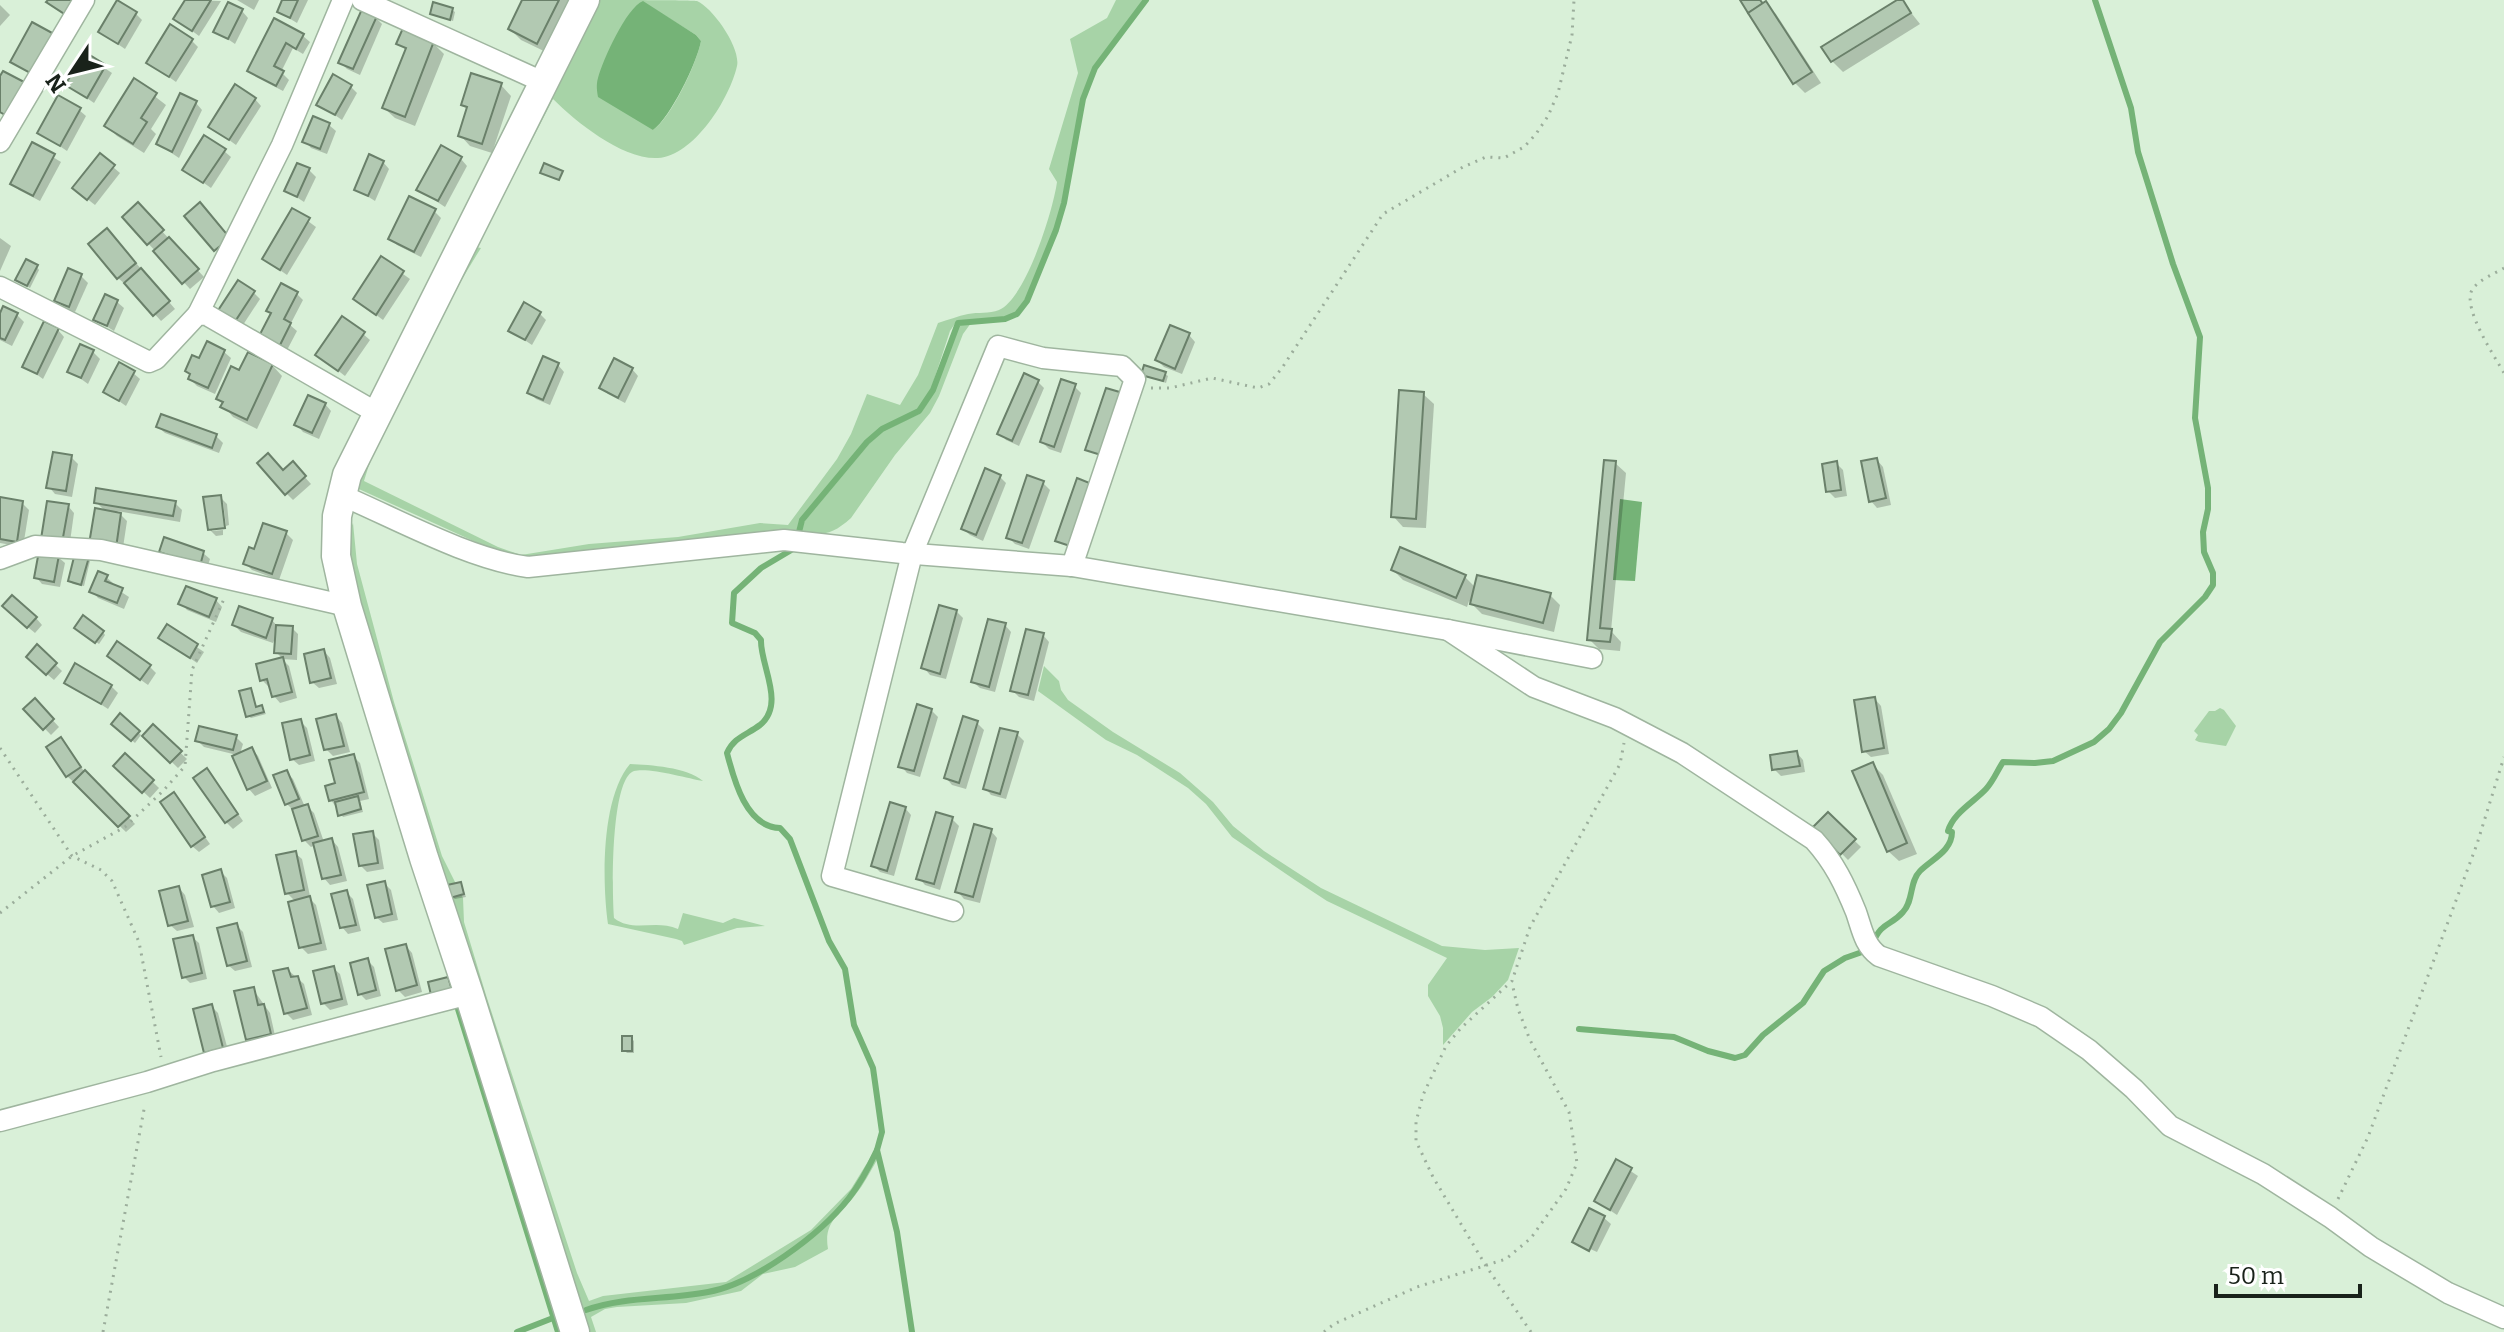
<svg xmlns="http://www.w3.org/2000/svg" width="2504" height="1332" viewBox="0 0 2504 1332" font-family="Bitter,serif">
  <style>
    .green { fill: #a7d3a7; fill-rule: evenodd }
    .water { fill: #75b377 }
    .shadow { fill: #0003 }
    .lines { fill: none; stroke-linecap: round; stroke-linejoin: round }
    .stream { stroke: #75b377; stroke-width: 6 }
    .building { fill: #b2c9b2; stroke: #6a806a; stroke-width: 2 }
    .street-casing { stroke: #9fb59f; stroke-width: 23 }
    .secondary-casing { stroke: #9fb59f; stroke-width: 31 }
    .path { stroke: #9bad9b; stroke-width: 3; stroke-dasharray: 2 6; stroke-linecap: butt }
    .street { stroke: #fff; stroke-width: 20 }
    .secondary { stroke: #fff; stroke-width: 28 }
  </style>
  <rect width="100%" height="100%" fill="#d9f0d8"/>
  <g class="green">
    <path d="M593 0C611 0 686 0 697 1 713 8 741 48 737 66 730 98 694 156 658 158 623 160 576 122 553 99L484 234 479 230ZM643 2 696 35 701 41C697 63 671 118 653 130Z"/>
    <path d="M1116 0H1144L1094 67 1081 98 1062 203 1055 230 1025 300 1016 312 1005 317 956 322 950 331 931 389 918 410 881 427 866 441 801 519 797 532 751 533 522 560 502 554 350 485 470 246 481 248C454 290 433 335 410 379 393 412 374 445 364 481L498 547 521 555 589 544 678 537 760 523 788 525 837 459 851 434 867 394 900 405 918 375 938 323C948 320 958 316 968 314 978 312 989 314 999 310 1026 298 1053 211 1057 182L1049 169 1078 73 1070 39 1107 18Z"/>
    <path d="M971 323 963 334 939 396 930 413 895 455 851 518C833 534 824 536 801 533L804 522 869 444 883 431 921 413 935 391 954 333 959 325Z"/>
    <path d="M353 523 357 564 394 702 442 856 463 898 464 922 486 995 577 1273 589 1301 603 1296 726 1282 811 1230 851 1189 875 1150 877 1160C870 1172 864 1184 856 1194 841 1214 823 1221 828 1249L795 1267 763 1274 741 1291 686 1303 617 1307 605 1309 591 1317 596 1332H584L351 575 348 536Z"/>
    <path d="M1044 666 1059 681 1061 690 1068 700 1113 732 1180 773 1213 802 1233 826 1264 851 1321 888 1442 946 1485 950 1519 948 1508 980 1492 997 1472 1012 1443 1045V1028L1440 1016 1428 996V985L1447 958 1327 901 1295 880 1232 837 1206 804 1188 788 1137 755 1106 740 1038 691Z"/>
    <path d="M2220 708 2224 710 2236 726 2226 746 2199 742 2195 740 2198 735 2194 731 2209 711H2215Z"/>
    <path d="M630 764C651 765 686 767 703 781 687 778 648 767 634 771 610 779 612 896 614 918 633 933 655 919 678 929L683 913 723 923 734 918 765 926 737 928 684 945 682 941 676 939 608 924C602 882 601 798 630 764Z"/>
  </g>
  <g class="water">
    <path d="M643 1 696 35 701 41C697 63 670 118 653 130L598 97C597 91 596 85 598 78 603 60 626 8 643 1Z"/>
    <path d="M1620 499 1642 502 1635 581 1613 580Z"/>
  </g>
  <g class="shadow">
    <path d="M188 0 221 1 199 36 176 19Z"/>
    <path d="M237 0H259L254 10Z"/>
    <path d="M285 0H308L297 23 279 12Z"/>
    <path d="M524 0H574L548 53 521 40 510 29Z"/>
    <path d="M1742 0H1761L1776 14 1821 83 1805 93 1795 83Z"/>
    <path d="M1901 0 1920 24 1843 72 1832 61Z"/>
    <path d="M0 5 10 15 0 26Z"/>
    <path d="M452 10 455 12 453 21 432 14Z"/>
    <path d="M242 11 248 18 235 44 216 31Z"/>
    <path d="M136 14 142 20 125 49 100 32Z"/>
    <path d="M376 18 382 24 360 75 347 69 340 62Z"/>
    <path d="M275 21 303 36 310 42 303 54 293 48 281 72 289 80 283 91 256 77 250 71Z"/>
    <path d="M191 40 198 47 176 82 149 63Z"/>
    <path d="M433 43 444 54 415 126 395 118 384 108 407 51 399 44Z"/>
    <path d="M85 55 112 73 94 103 68 85Z"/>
    <path d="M135 81 166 105 151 129 156 134 144 153 117 136 107 126Z"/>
    <path d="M501 85 511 96 492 153 470 146 460 135 468 109 463 104Z"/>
    <path d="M350 86 357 93 342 120 319 104Z"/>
    <path d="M255 99 261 106 236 145 210 126Z"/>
    <path d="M196 103 202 110 179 158 158 144Z"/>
    <path d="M79 110 86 116 67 151 39 132Z"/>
    <path d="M329 125 336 131 327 154 311 148 305 141Z"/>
    <path d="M33 145 61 162 40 201 19 190 12 184Z"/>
    <path d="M224 151 231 157 211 188 184 169Z"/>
    <path d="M100 156 120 173 95 205 81 194Z"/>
    <path d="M461 159 467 166 445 207 418 189Z"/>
    <path d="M383 162 389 169 375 201 356 189Z"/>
    <path d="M309 170 316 177 304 202 286 190Z"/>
    <path d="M138 205 204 277 190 289 124 217Z"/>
    <path d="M293 210 316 227 287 275 264 259Z"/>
    <path d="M434 211 441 218 421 257 397 245 390 238Z"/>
    <path d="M114 237 175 309 161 321 127 283 125 284 118 278Z"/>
    <path d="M0 238 11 246 0 271Z"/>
    <path d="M382 259 410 279 383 320 355 299Z"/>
    <path d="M37 267 39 270 30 288 20 282Z"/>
    <path d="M81 276 88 283 75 312 63 307 57 301Z"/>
    <path d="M254 293 260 299 241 328 226 318Z"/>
    <path d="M297 294 303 300 290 325 297 331 285 354 267 344Z"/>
    <path d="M117 302 124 308 114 331 95 319Z"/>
    <path d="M539 313 546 320 532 345 511 331Z"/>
    <path d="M17 315 24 322 12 346 0 340V317Z"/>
    <path d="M58 330 64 337 43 379 25 366Z"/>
    <path d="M363 334 370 340 345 376 318 355Z"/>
    <path d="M1189 335 1195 342 1182 374 1164 367 1157 360Z"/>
    <path d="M93 352 100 359 88 384 70 371Z"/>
    <path d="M224 352 231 358 215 394 197 386 190 379Z"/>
    <path d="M272 365 282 376 257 429 233 417 218 399 240 373Z"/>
    <path d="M558 365 564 372 550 405 536 399 529 392Z"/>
    <path d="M632 369 638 376 625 403 608 394 601 388Z"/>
    <path d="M133 373 140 379 126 406 106 392Z"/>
    <path d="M1143 374H1165L1168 376 1166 383Z"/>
    <path d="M1038 382 1044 388 1019 446 1006 440 1000 433Z"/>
    <path d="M1074 386 1081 393 1061 453 1049 449 1042 442Z"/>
    <path d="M1423 394 1434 404 1426 528 1403 527 1393 516Z"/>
    <path d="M325 404 331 411 319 439 303 432 297 425Z"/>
    <path d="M158 427 216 436 223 443 219 453 165 433Z"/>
    <path d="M71 457 78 464 72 497 55 494 49 487Z"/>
    <path d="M1877 460 1883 467 1891 505 1877 508 1871 501Z"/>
    <path d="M1615 463 1626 473 1611 631 1621 642 1620 651 1599 649 1589 639Z"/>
    <path d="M1836 463 1843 470 1847 496 1835 498 1828 491Z"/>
    <path d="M293 464 311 484 293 500 286 493 284 472Z"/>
    <path d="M1000 477 1006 483 983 541 970 535 963 529Z"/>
    <path d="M1043 483 1050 490 1029 549 1015 544 1008 537Z"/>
    <path d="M220 497 227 504 229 525 226 526 223 502H219L212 531 223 530V535L216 536 209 529Z"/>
    <path d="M0 499 22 503 29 510 23 547 0 543Z"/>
    <path d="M96 502 175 503 182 510 180 522 117 511 127 521 122 554 98 550 106 512Z"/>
    <path d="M68 506 74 513 69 549 49 545Z"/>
    <path d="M264 525 286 533 293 540 279 580 252 570 245 563 255 551Z"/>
    <path d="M162 552 203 553 210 559 206 571 168 559Z"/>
    <path d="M58 557 65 563 60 587 42 584 36 577Z"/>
    <path d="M88 559 90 561 84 586 73 584 70 581Z"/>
    <path d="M1393 570 1465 577 1476 588 1550 595 1560 605 1554 632 1482 614 1469 601 1467 607 1403 580Z"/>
    <path d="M106 577 113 583 112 586 129 597 124 609 98 598 92 591Z"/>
    <path d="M216 600 222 607 216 622 187 610 181 603Z"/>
    <path d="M240 609 272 620 278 627 292 628 298 634 297 660 282 659 289 666 297 698 280 703 274 696 271 686 269 687 262 680 258 666 283 659 276 652 277 633 273 643 241 632 234 625Z"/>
    <path d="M956 611 963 618 946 679 930 675 924 668Z"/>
    <path d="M11 613 36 618 42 625 35 633Z"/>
    <path d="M1005 625 1011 632 995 692 980 688 973 682Z"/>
    <path d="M167 627 204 652 197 663 161 638Z"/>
    <path d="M79 630 103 632 105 635 99 644Z"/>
    <path d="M1043 635 1049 642 1034 701 1019 697 1012 690Z"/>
    <path d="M37 647 62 671 54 680 35 664Z"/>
    <path d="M324 651 330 658 337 684 319 688 312 682Z"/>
    <path d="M116 662 150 667 156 673 148 685Z"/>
    <path d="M67 682 111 686 118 693 108 709Z"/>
    <path d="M250 690 257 708 262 707 266 714 251 718 248 716Z"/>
    <path d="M1875 699 1881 706 1889 754 1871 757 1864 751Z"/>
    <path d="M35 701 59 727 51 735 26 709Z"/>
    <path d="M931 710 938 717 920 777 907 773 901 766Z"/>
    <path d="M120 716 141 735 135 743 113 724Z"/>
    <path d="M336 716 342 723 350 752 333 756 326 749Z"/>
    <path d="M964 719 977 723 984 730 966 789 952 785 946 778Z"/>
    <path d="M300 721 307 728 315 761 299 765 292 759Z"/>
    <path d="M153 727 187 759 178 768 145 736Z"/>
    <path d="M1017 734 1024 741 1006 799 991 795 985 788Z"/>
    <path d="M236 737 243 744 240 754 252 749 258 756 272 788 255 796 249 789 233 754 204 747 197 740Z"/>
    <path d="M61 739 86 774 135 824 126 832 67 776Z"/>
    <path d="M1797 753 1803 760 1805 772 1781 776 1774 769Z"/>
    <path d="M125 755 159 788 150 798 116 766Z"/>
    <path d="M353 756 360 763 369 799 360 801 363 812 343 817 331 800Z"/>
    <path d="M1872 764 1883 775 1917 854 1899 861 1888 851Z"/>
    <path d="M286 772 293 779 305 807 307 806 314 813 324 842 332 840 338 847 347 881 330 885 324 878 316 845 311 847 304 840 293 810 287 804Z"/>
    <path d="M213 778 243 821 233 829 226 822Z"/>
    <path d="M180 802 210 844 199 852 192 846Z"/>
    <path d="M905 808 911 815 894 876 880 872 873 865Z"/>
    <path d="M1828 815 1861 847 1848 860 1816 827Z"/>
    <path d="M952 819 959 826 940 890 925 885 919 878Z"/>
    <path d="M991 831 997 838 980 903 964 899 958 892Z"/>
    <path d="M372 833 379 840 384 869 367 872 360 865Z"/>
    <path d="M295 853 302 859 310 896 308 897 316 905 327 950 308 954 301 947 296 902 287 893Z"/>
    <path d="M221 872 227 878 235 908 219 913 213 906Z"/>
    <path d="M384 883 391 890 398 920 383 923 376 917Z"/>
    <path d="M461 884 466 897 455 899 452 897Z"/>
    <path d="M179 888 185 895 194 927 177 931 170 925Z"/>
    <path d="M346 892 353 899 361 931 348 934 342 927Z"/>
    <path d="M236 925 243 932 252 967 235 971 228 965Z"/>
    <path d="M192 937 199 943 207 979 190 983 184 977Z"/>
    <path d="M406 946 412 953 422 992 405 997 398 990Z"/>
    <path d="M367 960 374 967 381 996 366 1000 360 994Z"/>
    <path d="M333 968 340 974 348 1005 330 1010 323 1003Z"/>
    <path d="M288 970 304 984 312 1015 293 1020 286 1013Z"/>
    <path d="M253 989 270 1013 276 1040 255 1045 248 1039Z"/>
    <path d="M212 1007 218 1013 229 1054 213 1058 206 1052Z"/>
    <path d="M631 1038 634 1041V1053H627L624 1050Z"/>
    <path d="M1617 1162 1638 1176 1617 1215 1596 1201Z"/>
    <path d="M1604 1218 1611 1224 1597 1252 1579 1244V1247L1574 1242Z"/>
  </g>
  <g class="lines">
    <g class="stream">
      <path d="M799 532 802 520 867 442 882 429 919 411 933 390 958 323 1005 319 1017 314 1027 301 1056 230 1064 203 1083 99 1095 68 1146 0"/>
      <path d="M793 549 761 568 734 593 732 623 755 633 761 640C760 665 786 704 760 725 747 735 734 737 727 753 734 780 746 827 780 828L790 839 829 941 845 969 854 1025 873 1068 882 1132 877 1150 897 1232 912 1332"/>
      <path d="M1873 943C1881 922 1891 926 1903 912 1914 900 1909 882 1920 871 1932 859 1952 851 1952 832L1948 831C1953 813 1974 802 1986 789 1994 780 1997 771 2003 762L2035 763 2053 761 2094 742 2109 729 2121 713 2160 642 2205 597 2213 585V573L2204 552 2203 532 2208 509V488L2195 418 2200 337 2173 264 2138 152 2131 108 2095 0"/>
      <path d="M458 1009 558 1332"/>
      <path d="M1579 1029 1674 1037 1708 1051 1735 1058 1745 1055 1763 1035 1803 1003 1824 971 1845 958 1865 951"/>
      <path d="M586 1310C625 1296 667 1300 708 1292 754 1284 820 1235 849 1198 860 1184 869 1167 877 1150"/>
      <path d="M517 1332 553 1318"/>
    </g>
  </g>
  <g class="building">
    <path d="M48 0H75L66 15 46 2Z"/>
    <path d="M117 0 137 12 118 44 98 32Z"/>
    <path d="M185 0H211L192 31 173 19Z"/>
    <path d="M282 0H298L290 18 277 12Z"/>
    <path d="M522 0H559L537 44 508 29Z"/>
    <path d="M1740 0H1760L1763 4 1748 13Z"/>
    <path d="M1897 0H1903L1911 13 1831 62 1821 47Z"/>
    <path d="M1766 1 1812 72 1793 84 1748 13Z"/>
    <path d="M228 2 243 9 228 39 213 32Z"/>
    <path d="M433 2 453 8 450 20 430 14Z"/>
    <path d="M362 9 377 16 353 69 338 63Z"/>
    <path d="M274 18 304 34 296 49 286 43 274 66 284 71 276 86 247 71Z"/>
    <path d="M32 22 54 34 32 74 10 62Z"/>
    <path d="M170 24 193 39 169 77 146 63Z"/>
    <path d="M403 28 434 41 405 117 382 108 406 48 396 44Z"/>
    <path d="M85 52 106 65 87 98 65 85Z"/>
    <path d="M3 71 26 83 7 116 0 112V76Z"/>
    <path d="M471 73 502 83 482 144 458 136 467 107 461 105Z"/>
    <path d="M333 74 352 85 335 115 316 105Z"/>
    <path d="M134 78 157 93 141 118 147 122 133 144 104 126Z"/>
    <path d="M235 84 256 98 229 140 208 127Z"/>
    <path d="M180 93 197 101 172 152 156 144Z"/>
    <path d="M58 95 81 108 60 146 37 133Z"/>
    <path d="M313 116 330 123 320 149 302 142Z"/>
    <path d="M204 135 226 149 203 183 182 170Z"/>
    <path d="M32 142 55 154 33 196 10 184Z"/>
    <path d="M441 145 462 157 438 201 416 190Z"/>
    <path d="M100 153 115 165 87 200 72 188Z"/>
    <path d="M369 154 384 161 368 196 354 190Z"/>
    <path d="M297 163 310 168 297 197 284 191Z"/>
    <path d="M544 163 563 171 559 180 540 173Z"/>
    <path d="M409 196 436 209 414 252 388 239Z"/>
    <path d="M138 202 164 230 147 245 122 217Z"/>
    <path d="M200 202 230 238 214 251 184 216Z"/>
    <path d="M292 208 310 218 280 270 262 259Z"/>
    <path d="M107 228 136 263 117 279 88 244Z"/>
    <path d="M169 237 199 269 182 284 153 251Z"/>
    <path d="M381 256 404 271 376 315 353 299Z"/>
    <path d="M26 259 38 265 27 286 15 280Z"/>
    <path d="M68 268 82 274 69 307 54 301Z"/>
    <path d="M141 268 170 301 153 316 124 283Z"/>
    <path d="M238 280 255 291 234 323 217 312Z"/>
    <path d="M281 283 298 292 284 319 291 323 278 349 258 338 271 313 266 311Z"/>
    <path d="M105 294 118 300 107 326 93 320Z"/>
    <path d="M524 302 541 312 525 340 508 331Z"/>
    <path d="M3 306 18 313 5 340 0 338V313Z"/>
    <path d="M342 316 365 332 338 371 315 355Z"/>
    <path d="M44 321 59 328 37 374 22 367Z"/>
    <path d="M1170 325 1190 333 1175 369 1155 360Z"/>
    <path d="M207 341 225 350 208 388 188 379 190 374 185 371 192 355 199 358Z"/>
    <path d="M80 344 94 350 81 378 67 372Z"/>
    <path d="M248 352 273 364 247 420 220 407 223 402 216 399 231 366 239 370Z"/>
    <path d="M543 356 559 363 543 400 527 393Z"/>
    <path d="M614 358 633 368 618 398 599 388Z"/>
    <path d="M119 362 135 371 119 401 103 392Z"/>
    <path d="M1144 365 1166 372 1163 381 1141 375Z"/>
    <path d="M1024 373 1039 380 1012 441 997 434Z"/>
    <path d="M1061 379 1076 384 1054 447 1040 442Z"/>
    <path d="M1106 388 1123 393 1101 455 1085 450Z"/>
    <path d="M1399 390 1424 392 1416 519 1391 517Z"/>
    <path d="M308 395 326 403 312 433 294 425Z"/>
    <path d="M161 414 217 434 212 448 156 427Z"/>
    <path d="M53 452 72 455 66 491 46 488Z"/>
    <path d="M268 453 283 470 293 461 306 476 285 495 257 463Z"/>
    <path d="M1877 458 1886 498 1869 502 1861 461Z"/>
    <path d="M1604 460 1616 461 1600 628 1612 629 1610 642 1587 640Z"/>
    <path d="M1837 461 1841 490 1826 492 1822 464Z"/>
    <path d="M985 468 1001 475 976 535 961 529Z"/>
    <path d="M1027 475 1044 481 1022 543 1006 538Z"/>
    <path d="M1077 478 1092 484 1070 546 1055 541Z"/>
    <path d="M96 488 176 501 173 516 94 503Z"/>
    <path d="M221 495 225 528 208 530 203 497Z"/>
    <path d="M0 497 23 501 17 542 0 539Z"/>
    <path d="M47 501 69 504 62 543 41 539Z"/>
    <path d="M95 508 121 513 116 548 89 544Z"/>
    <path d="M263 523 287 531 272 574 243 564 249 547 254 549Z"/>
    <path d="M164 537 204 551 200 566 159 552Z"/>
    <path d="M1400 547 1466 575 1456 598 1391 570Z"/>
    <path d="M39 551 59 555 54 582 34 578Z"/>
    <path d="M75 553 89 557 81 585 68 581Z"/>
    <path d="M98 571 108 575 105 581 123 588 117 603 89 592Z"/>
    <path d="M1477 575 1551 593 1543 623 1470 604Z"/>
    <path d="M186 586 217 598 209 617 178 604Z"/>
    <path d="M12 595 37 617 27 628 2 606Z"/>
    <path d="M939 605 957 610 940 674 921 668Z"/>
    <path d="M239 606 273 618 266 638 232 625Z"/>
    <path d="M83 615 104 631 95 643 74 628Z"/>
    <path d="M988 619 1006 623 989 687 971 682Z"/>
    <path d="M167 624 198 644 190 658 158 638Z"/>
    <path d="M276 625 293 626 291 654 274 653Z"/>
    <path d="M1026 629 1044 633 1028 695 1010 691Z"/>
    <path d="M117 641 151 665 140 680 107 656Z"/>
    <path d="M37 644 57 663 46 675 26 657Z"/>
    <path d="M324 649 331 678 310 683 304 654Z"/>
    <path d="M283 657 292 692 272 697 267 679 260 681 256 664Z"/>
    <path d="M75 663 112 685 101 704 64 683Z"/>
    <path d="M251 688 256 707 262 705 264 712 246 717 239 691Z"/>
    <path d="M1875 697 1884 748 1862 752 1854 700Z"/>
    <path d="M35 698 54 719 43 730 23 709Z"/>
    <path d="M917 704 932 709 914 771 898 767Z"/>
    <path d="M120 713 140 731 131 741 111 724Z"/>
    <path d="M336 714 344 746 324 750 316 719Z"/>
    <path d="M963 716 978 721 959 783 944 778Z"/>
    <path d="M301 719 310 755 290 760 282 723Z"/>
    <path d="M153 724 182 751 170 763 142 736Z"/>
    <path d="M199 726 237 735 233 750 195 741Z"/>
    <path d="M1000 728 1018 732 1000 794 983 789Z"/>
    <path d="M61 737 81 767 66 777 46 747Z"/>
    <path d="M252 747 267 781 247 790 232 756Z"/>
    <path d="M1797 751 1800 766 1772 770 1770 755Z"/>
    <path d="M125 753 154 780 142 793 113 766Z"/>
    <path d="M354 754 364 792 329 801 325 786 335 783 329 760Z"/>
    <path d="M1873 762 1907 843 1887 852 1852 771Z"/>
    <path d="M207 768 238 814 225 823 193 778Z"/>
    <path d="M85 770 130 816 118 827 73 782Z"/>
    <path d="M287 770 299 799 285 805 273 775Z"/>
    <path d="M174 792 205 837 191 847 160 802Z"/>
    <path d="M358 796 361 809 338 816 335 802Z"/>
    <path d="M890 802 906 807 887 871 871 866Z"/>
    <path d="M308 804 318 836 302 841 292 809Z"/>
    <path d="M936 812 953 817 934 884 916 879Z"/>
    <path d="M1828 812 1856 839 1840 855 1813 827Z"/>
    <path d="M974 824 992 829 973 897 955 892Z"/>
    <path d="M373 831 378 863 359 866 353 834Z"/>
    <path d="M332 838 341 875 322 879 313 843Z"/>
    <path d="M296 851 304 890 285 894 276 855Z"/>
    <path d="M221 869 230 902 211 907 202 875Z"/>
    <path d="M385 881 392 914 375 918 367 885Z"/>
    <path d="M461 882 464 894 450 898 447 885Z"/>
    <path d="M179 886 188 921 168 926 159 891Z"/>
    <path d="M347 890 356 925 340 928 331 894Z"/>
    <path d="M310 896 321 943 299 948 288 902Z"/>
    <path d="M237 923 247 961 227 966 217 928Z"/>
    <path d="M193 935 202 973 182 978 173 939Z"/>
    <path d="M406 944 417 985 396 991 385 949Z"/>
    <path d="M368 958 376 990 358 995 350 963Z"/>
    <path d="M334 966 342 999 321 1004 313 971Z"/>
    <path d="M288 968 291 977 298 976 307 1008 284 1014 273 971Z"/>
    <path d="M448 977 452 990 431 995 428 982Z"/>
    <path d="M254 987 258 1005 264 1004 271 1034 246 1040 234 991Z"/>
    <path d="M212 1004 223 1048 204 1053 193 1009Z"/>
    <rect x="622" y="1036" width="10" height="15"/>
    <path d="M1616 1159 1632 1168 1610 1210 1594 1201Z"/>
    <path d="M1589 1208 1605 1216 1589 1251 1572 1242Z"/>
  </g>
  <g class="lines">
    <defs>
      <g id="street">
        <path d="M362 0 543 82"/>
        <path d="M0 142 84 0"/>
        <path d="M0 287 149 362 156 359 198 314 207 315 377 413"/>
        <path d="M198 314 282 145 343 0"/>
        <path d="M341 495C397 519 469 559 528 567L784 540 902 553 1072 566 1448 630 1592 658"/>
        <path d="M0 559 35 546 101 550 347 606"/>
        <path d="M1448 630 1534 687 1615 718 1682 753 1814 840C1834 862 1845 885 1856 912 1862 929 1864 945 1879 956L1992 996 2041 1017 2089 1050 2134 1089 2170 1126 2263 1174 2330 1217 2371 1247 2448 1293 2504 1318"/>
        <path d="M953 911 832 876 912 554 998 346 1043 358 1122 366 1135 379 1072 566"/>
        <path d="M0 1121 147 1082 213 1061 469 994"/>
      </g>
      <path id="secondary" d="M575 1332 469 994 424 858 347 606 336 556 337 516 347 475 585 0"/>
    </defs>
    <use href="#street" class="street-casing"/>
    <use href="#secondary" class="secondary-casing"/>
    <g class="path">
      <path d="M2504 268C2494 274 2478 280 2472 290 2462 308 2495 357 2504 373"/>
      <path d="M1151 388H1170L1212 378 1258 388 1269 384 1282 368 1383 214 1463 167 1486 157 1504 158 1524 147 1536 134 1548 116 1558 93 1572 35 1574 0"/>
      <path d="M0 748 72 856 101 870 112 881 139 942 161 1057"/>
      <path d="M0 913 72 856 125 827 163 791 185 766 192 670 224 599"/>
      <path d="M2338 1199 2368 1137 2477 844 2504 757"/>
      <path d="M103 1332 145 1104"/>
      <path d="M1324 1332 1334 1324 1417 1287 1506 1259 1531 1238 1566 1189 1577 1163 1569 1112 1530 1040 1518 1009 1512 983"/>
      <path d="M1531 1332 1486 1266 1433 1177 1416 1141V1122L1423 1095 1446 1046 1461 1028 1512 981 1530 927 1620 764 1624 743"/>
    </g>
    <use href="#street" class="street"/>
    <use href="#secondary" class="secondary"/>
  </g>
  <g transform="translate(72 72) rotate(235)" stroke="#ffffff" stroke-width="6" paint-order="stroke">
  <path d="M0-6L14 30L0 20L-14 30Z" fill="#19221a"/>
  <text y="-12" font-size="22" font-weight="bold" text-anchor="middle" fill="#19221a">N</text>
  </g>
  <path d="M2216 1284v12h144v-12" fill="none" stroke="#19221a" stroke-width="4"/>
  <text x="2228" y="1284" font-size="24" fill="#19221a" stroke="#ffffff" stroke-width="6" paint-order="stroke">50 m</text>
</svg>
